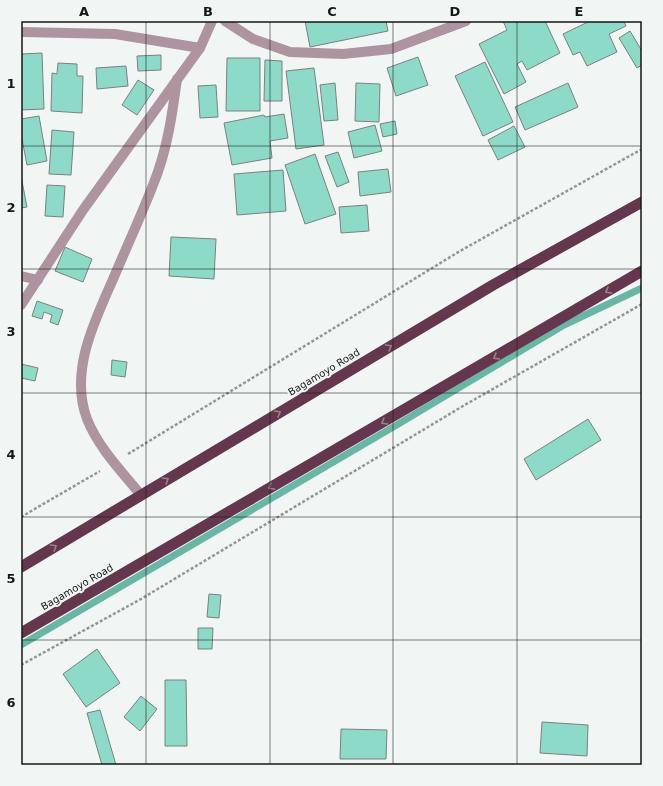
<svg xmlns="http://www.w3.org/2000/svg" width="663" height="786" viewBox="0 0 663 786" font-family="'DejaVu Sans',sans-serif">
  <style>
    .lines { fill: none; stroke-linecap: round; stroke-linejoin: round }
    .stream { stroke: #6ab5a5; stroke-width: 7 }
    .building { fill: #8edac9; stroke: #7c807f }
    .path { stroke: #939695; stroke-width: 2.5; stroke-dasharray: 3 2; stroke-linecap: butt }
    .minor { stroke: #ae94a0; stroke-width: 10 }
    .trunk { stroke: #64374e; stroke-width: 11 }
    .oneway { stroke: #9c8391 }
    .grid { fill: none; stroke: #151716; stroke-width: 1; stroke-opacity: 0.55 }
    .labels { text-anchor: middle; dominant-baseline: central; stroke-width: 4; stroke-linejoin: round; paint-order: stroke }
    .street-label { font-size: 10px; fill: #151716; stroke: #f1f6f5 }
    .neatline { fill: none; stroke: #151716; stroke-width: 1.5 }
    .grid-label { font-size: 13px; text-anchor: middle; font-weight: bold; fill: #151716 }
  </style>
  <rect width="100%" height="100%" fill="#f1f6f5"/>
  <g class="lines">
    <path class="stream" d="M21 645 400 423 564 325 642 288"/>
  </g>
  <g class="building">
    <path d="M305 21H386L388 31 310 47Z"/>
    <path d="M503 21H545L560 53 527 70 522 61 517 64 526 82 504 94 479 44 507 30Z"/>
    <path d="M590 21H624L626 26 609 34 617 52 587 66 580 52 573 55 563 34Z"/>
    <path d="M630 31 642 51V65L637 68 619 38Z"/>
    <path d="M42 53 44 109 21 110V54Z"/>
    <path d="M161 55V70L138 71 137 56Z"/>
    <path d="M418 57 428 85 396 96 387 68Z"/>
    <path d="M227 58H260V111H226Z"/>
    <path d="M265 60 282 61V101H264Z"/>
    <path d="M485 62 513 122 483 136 455 76Z"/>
    <path d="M58 63 77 64V76H83L82 113 51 111 52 73 57 74Z"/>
    <path d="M126 66 128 86 97 89 96 68Z"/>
    <path d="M314 68 324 145 296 149 286 71Z"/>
    <path d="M138 80 154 90 137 115 122 105Z"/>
    <path d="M335 83 338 120 324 121 320 85Z"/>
    <path d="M356 83 380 84 379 122 355 121Z"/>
    <path d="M568 83 578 107 525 130 515 107Z"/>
    <path d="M216 85 218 117 200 118 198 86Z"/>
    <path d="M284 114 288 138 270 141 272 158 232 165 224 123 264 115 265 117Z"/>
    <path d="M39 116 47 161 27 165 21 134V119Z"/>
    <path d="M395 121 397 134 383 137 380 124Z"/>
    <path d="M375 125 382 151 354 158 348 132Z"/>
    <path d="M514 126 525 147 498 160 488 140Z"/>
    <path d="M52 130 74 132 71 175 49 174Z"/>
    <path d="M338 152 349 182 337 187 325 156Z"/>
    <path d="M315 154 336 214 305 224 285 165Z"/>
    <path d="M388 169 391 192 360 196 358 172Z"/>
    <path d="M283 170 286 211 237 215 234 174Z"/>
    <path d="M21 176 27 207 21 208Z"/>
    <path d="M47 185 65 186 63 217 45 216Z"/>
    <path d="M367 205 369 231 341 233 339 207Z"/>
    <path d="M171 237 216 239 214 279 169 276Z"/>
    <path d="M65 247 92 259 83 282 55 271Z"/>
    <path d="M37 301 63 310 58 325 50 322 52 315 44 312 42 319 32 316Z"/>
    <path d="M112 360 127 362 125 377 111 375Z"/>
    <path d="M21 364 38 368 35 381 21 378Z"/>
    <path d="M588 419 601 440 536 480 524 459Z"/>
    <path d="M209 594 221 595 219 618 207 617Z"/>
    <path d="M198 628H213L212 649H198Z"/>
    <path d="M97 649 120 683 86 707 63 674Z"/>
    <path d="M165 680H186L187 746H165Z"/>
    <path d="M141 696 157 709 140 731 124 717Z"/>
    <path d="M100 710 116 765H102L87 713Z"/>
    <path d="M542 722 588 725 587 756 540 753Z"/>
    <path d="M341 729 387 730 386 759H340Z"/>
  </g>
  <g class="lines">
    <g class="path">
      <path d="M128 454 460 251 642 149"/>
      <path d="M21 517 100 471"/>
      <path d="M21 665 141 599 463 406 642 304"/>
    </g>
    <g class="minor">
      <path d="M225 21 253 39 290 52 343 54 391 49 466 21"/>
      <path d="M21 32 115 34 200 48"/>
      <path d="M21 276 38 280"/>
      <path d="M21 305 83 210 200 48 212 21"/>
      <path d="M141 495C122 472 98 447 87 419 69 371 95 320 114 277 127 246 141 216 153 185 167 151 172 116 177 79"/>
    </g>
    <g class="trunk">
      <path d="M21 567 493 285 642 202"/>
      <path d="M21 633 642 271"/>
    </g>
  </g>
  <defs><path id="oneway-chevron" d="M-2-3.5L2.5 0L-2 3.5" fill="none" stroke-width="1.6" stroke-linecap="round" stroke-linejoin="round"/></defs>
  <g class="oneway">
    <use href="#oneway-chevron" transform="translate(608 291) rotate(150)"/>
    <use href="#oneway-chevron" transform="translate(389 347) rotate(-31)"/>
    <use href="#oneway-chevron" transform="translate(496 357) rotate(150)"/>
    <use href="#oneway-chevron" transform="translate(278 413) rotate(-31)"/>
    <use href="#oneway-chevron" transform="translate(384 422) rotate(150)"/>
    <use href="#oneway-chevron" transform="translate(166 480) rotate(-31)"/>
    <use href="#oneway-chevron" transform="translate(271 487) rotate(150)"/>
    <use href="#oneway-chevron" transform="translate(54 547) rotate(-31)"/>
  </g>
  <path class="grid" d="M146 21V765M270 21V765M393 21V765M517 21V765M21 146H642M21 269H642M21 393H642M21 517H642M21 640H642"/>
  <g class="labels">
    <g class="street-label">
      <text transform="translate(324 372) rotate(-31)">Bagamoyo Road</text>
      <text transform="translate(77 587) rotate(-30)">Bagamoyo Road</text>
    </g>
  </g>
  <rect width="663" height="786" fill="none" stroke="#f1f6f5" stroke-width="44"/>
  <rect x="22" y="22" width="619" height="742" class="neatline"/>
  <g class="grid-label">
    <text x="84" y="16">A</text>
    <text x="208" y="16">B</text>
    <text x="332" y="16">C</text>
    <text x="455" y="16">D</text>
    <text x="579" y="16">E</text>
    <text x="11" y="88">1</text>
    <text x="11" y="212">2</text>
    <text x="11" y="336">3</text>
    <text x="11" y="459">4</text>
    <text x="11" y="583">5</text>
    <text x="11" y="707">6</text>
  </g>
</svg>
